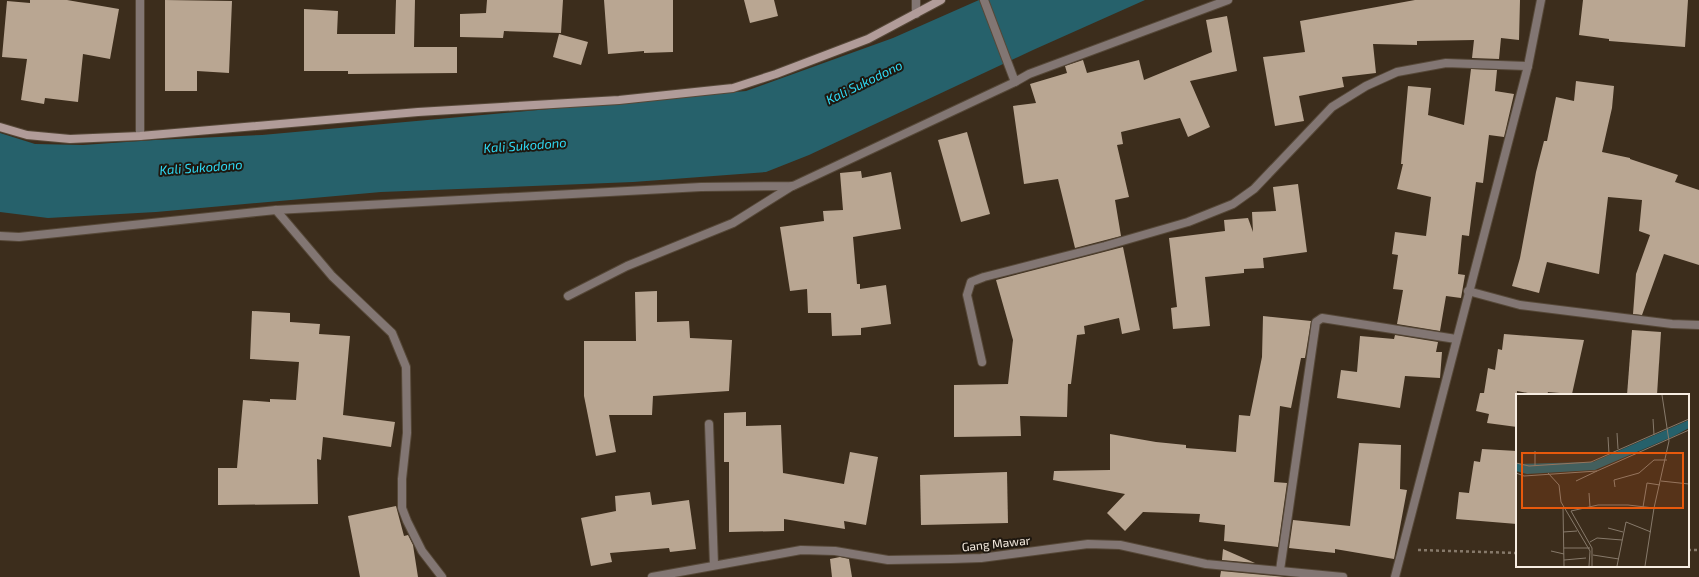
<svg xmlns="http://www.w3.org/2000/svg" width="1699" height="577" viewBox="0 0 1699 577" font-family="'Exo 2',sans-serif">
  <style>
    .water { fill: #26616b }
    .building { fill: #b9a692 }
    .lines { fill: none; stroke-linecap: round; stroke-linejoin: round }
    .lane-casing { stroke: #564838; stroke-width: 10 }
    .street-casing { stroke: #564838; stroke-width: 10 }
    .secondary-casing { stroke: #564838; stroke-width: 10 }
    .path { stroke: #86796a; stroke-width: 2.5; stroke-dasharray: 3 3; stroke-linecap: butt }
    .lane { stroke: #827673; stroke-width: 8 }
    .street { stroke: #827673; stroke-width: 8 }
    .secondary { stroke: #b19c99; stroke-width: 8 }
    .labels { text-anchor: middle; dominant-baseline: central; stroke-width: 4; stroke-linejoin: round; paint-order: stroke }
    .street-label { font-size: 12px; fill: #f7ede2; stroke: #1e170f }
    .water-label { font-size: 13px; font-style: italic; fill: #2fdaf5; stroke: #1e170f }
    .inset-road { fill: none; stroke: #877a6b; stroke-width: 1 }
    .view { fill: #e8590c; fill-opacity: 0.15; stroke: #e8590c; stroke-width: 2 }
    .inset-edge { fill: none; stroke: #f7ede2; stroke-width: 2 }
  </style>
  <rect width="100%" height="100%" fill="#3c2d1c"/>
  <path class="water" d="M979 0H1145L1033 50 809 155 766 172 633 182 381 192 156 212 48 218 0 212V133L35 144 83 145 155 140 262 135 746 91 893 38Z"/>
  <g class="building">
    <path d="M30 0H67L119 9 110 59 83 54 78 102 45 98 44 104 21 100 27 59 2 57 7 1 30 3Z"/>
    <path d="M165 0 232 1 229 73 197 71V91H165Z"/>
    <path d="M396 0H415L414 47H457V73L348 74V71H304V9L338 11 337 34H395Z"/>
    <path d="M487 0H563L561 33 504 31 503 38 460 37V14L486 13Z"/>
    <path d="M604 0H673V52L644 53V51L608 54Z"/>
    <path d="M744 0H774L778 16 750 23Z"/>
    <path d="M1415 0H1520L1519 40 1501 38 1499 59 1472 58 1474 40 1417 41V45L1373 44 1376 73 1342 77 1344 87 1299 96 1304 121 1275 126 1263 57 1305 52 1300 21Z"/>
    <path d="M1583 0H1688L1685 47 1609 41V39L1579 35Z"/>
    <path d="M1227 16 1237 71 1190 81 1210 127 1188 137 1180 118 1121 132 1123 144 1117 145 1129 197 1115 200 1121 236 1075 248 1058 179 1024 184 1013 106 1036 103 1030 84 1067 73 1065 66 1083 60 1087 73 1139 60 1144 80 1212 52 1206 20Z"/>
    <path d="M559 34 588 42 581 65 553 57Z"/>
    <path d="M1471 69 1497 70 1495 91 1514 94 1504 137 1489 135 1483 183 1476 182 1469 236 1462 235 1458 274 1465 275 1461 298 1446 296 1440 331 1397 324 1403 290 1393 289 1398 255 1392 254 1395 232 1426 236 1431 197 1397 189 1403 164H1401L1408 86 1431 88 1428 115 1464 125Z"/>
    <path d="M1576 81 1614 86 1612 108 1602 152 1630 158V159L1678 175 1675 182 1699 190V265L1664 254 1642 315 1633 314 1636 274 1650 235 1639 231 1642 200 1608 197 1599 274 1547 262 1539 293 1512 286 1520 258 1536 172 1544 141H1547L1556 97 1574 101Z"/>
    <path d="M967 132 990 214 961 222 938 140Z"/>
    <path d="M861 171 862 178 891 172 901 229 853 237 857 284H860V289L886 285 891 324 861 328V335L832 336 831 313H808L807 289 790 291 780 227 824 221 823 211 843 210 840 173Z"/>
    <path d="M1298 184 1307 252 1263 258 1264 268 1244 269V273L1205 277 1210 326 1173 329 1171 308 1177 307 1169 238 1225 231 1224 220 1248 218 1253 232 1252 212 1276 211 1273 187Z"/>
    <path d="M1123 247 1140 330 1122 334 1119 318 1084 326 1085 334 1077 335 1071 384H1068L1067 417 1020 416 1021 436 954 437V385L1008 384 1013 340 996 280Z"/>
    <path d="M657 291V322L689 321 690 338 732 340 729 391 653 396 652 415H609L616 452 596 456 584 396V341H636L635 292Z"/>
    <path d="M252 311 290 313V322L320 324 319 334 350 336 343 415 395 422 391 447 323 437 321 460 317 459 318 504 218 505V468H237L243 400 270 402V399L296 400 299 362 250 359Z"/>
    <path d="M1263 316 1311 321 1305 358H1301L1291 408 1280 406 1274 482 1287 483 1278 547 1224 541 1225 525 1199 522 1200 514 1143 512 1125 531 1107 513 1125 494 1053 480 1054 471 1110 470V434L1156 442 1186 445V448L1236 452 1239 415 1250 416 1262 357Z"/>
    <path d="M1632 330 1661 332 1657 395H1627Z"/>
    <path d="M1504 334 1584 340 1572 394 1548 392 1547 395H1538L1517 391V427L1487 423 1489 414 1476 411 1480 393H1484L1488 368 1495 370 1498 349 1502 350Z"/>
    <path d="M1395 335 1438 342 1436 352H1442L1440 378 1405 376 1400 408 1337 398 1341 370 1357 372 1360 336 1394 339Z"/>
    <path d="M746 412V426L781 425 783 473 844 484 850 452 878 457 866 525 844 521 845 529 784 519V531L729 532V462H724V413Z"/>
    <path d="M1359 443 1401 445 1400 489 1407 490 1394 559 1335 549V553L1289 548 1293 520 1350 526Z"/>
    <path d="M1482 449 1517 451V524L1456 519 1459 492 1469 493 1474 461 1480 462Z"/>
    <path d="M1007 472 1008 523 921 525 920 475Z"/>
    <path d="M650 492 652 505 689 500 696 549 670 552 669 548 610 553 612 562 591 566 581 518 616 511 615 496Z"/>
    <path d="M396 506 404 536 408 535 413 545 418 577H360L348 516Z"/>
    <path d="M1223 549 1255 563 1222 560Z"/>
    <path d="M840 557 849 559 852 577H832L830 559Z"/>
    <path d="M1221 571 1285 577H1220Z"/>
  </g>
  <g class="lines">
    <defs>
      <path id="lane" d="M140 0V136"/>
      <g id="street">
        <path d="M916 0V14"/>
        <path d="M984 0 1015 82"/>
        <path d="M276 210 332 276 392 333 406 367 407 433 402 479V508L407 521 422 551 442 577"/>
        <path d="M0 236 19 237 276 210 701 187 793 186 1015 82 1029 74 1228 0"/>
        <path d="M1468 291 1520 305 1672 324 1699 325"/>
        <path d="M568 296 627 266 733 223 792 186"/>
        <path d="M982 362 967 295 971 282 984 277 1105 246 1188 222 1233 204 1254 189 1332 107 1366 86 1397 72 1446 63 1528 66"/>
        <path d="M709 424 714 565"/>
        <path d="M1280 570 1316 322 1322 318 1456 339"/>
        <path d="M652 577 801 550 835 551 888 560 951 559 981 558 1088 544 1120 545 1206 564 1343 577"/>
        <path d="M1395 577 1528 66 1541 0"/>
      </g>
      <path id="secondary" d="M0 127 27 135 70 139 140 136 418 112 619 100 733 88 776 74 868 39 941 0"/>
    </defs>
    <use href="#lane" class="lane-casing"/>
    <use href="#street" class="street-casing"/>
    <use href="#secondary" class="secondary-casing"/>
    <g class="path">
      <path d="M1418 550 1517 553"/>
      <path d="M1688 550H1699"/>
    </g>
    <use href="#lane" class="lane"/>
    <use href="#street" class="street"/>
    <use href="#secondary" class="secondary"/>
  </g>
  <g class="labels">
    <g class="street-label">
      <text transform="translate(996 543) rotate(-6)">Gang Mawar</text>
    </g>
    <g class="water-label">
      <text transform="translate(864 82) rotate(-26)">Kali Sukodono</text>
      <text transform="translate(525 145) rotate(-4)">Kali Sukodono</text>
      <text transform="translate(201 167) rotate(-4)">Kali Sukodono</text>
    </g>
  </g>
  <g transform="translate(1516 394)">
    <rect width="173" height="173" fill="#3c2d1c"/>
    <path d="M173 26V34L158 42 79 76 11 80 0 77V70L77 68Z" fill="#26616b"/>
    <path class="inset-road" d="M137 25 138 41M101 39 102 55M92 43 93 60M19 57V72M0 69 13 72 75 68 173 25M0 79 8 82 81 77 173 36M32 79 43 91 45 108 74 157 73 172M60 87 81 77M145 87 173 90M99 93 98 86 123 79 138 66H151M73 99 74 113M47 113 48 172M127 113 131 89 144 91M92 134 107 138M47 138 61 137M74 148 81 144 106 146M48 154H74M35 157 48 160M77 161 103 165M48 166 70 164M76 172V154L55 117 82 111H112L138 114M101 172 110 128 135 138M129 172 138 114 153 47 146 1"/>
    <path class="view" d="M6 59H167V114H6Z"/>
    <rect width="173" height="173" class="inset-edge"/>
  </g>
</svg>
